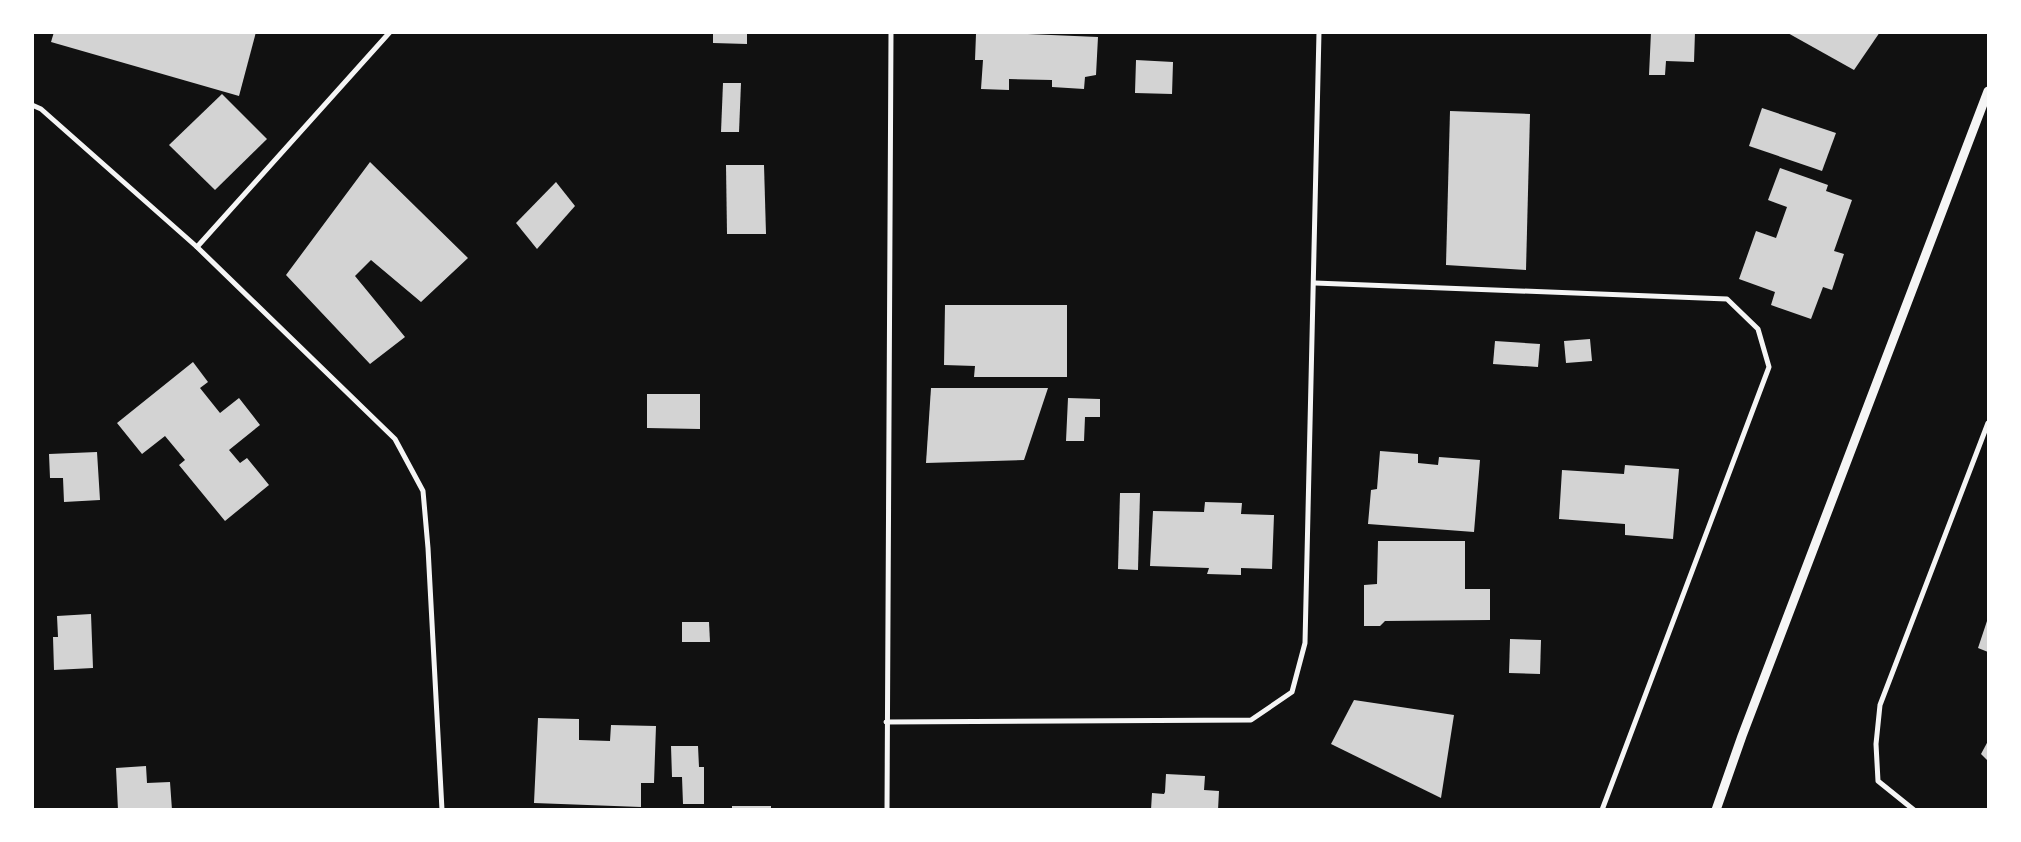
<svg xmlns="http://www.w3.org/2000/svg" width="2021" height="842" viewBox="0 0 2021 842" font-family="'Crimson Pro',serif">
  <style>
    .building { fill: #d3d3d3 }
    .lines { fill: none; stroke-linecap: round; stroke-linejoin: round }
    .minor { stroke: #f5f5f5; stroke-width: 5 }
    .tertiary { stroke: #f5f5f5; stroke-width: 9 }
  </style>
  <rect width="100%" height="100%" fill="#111"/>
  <g class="building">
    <path d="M54 32H256L239 96 51 42Z"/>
    <path d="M713 32H747V44L713 43Z"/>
    <path d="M982 32 1098 37 1096 75 1085 77 1084 89 1052 87V80L1009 79V90L981 89 983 60H975L976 34H982Z"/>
    <path d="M1651 32H1695L1694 62 1666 61 1665 75H1649Z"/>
    <path d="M1786 32H1880L1854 70Z"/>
    <path d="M1136 60 1173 62 1172 94 1135 93Z"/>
    <path d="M723 83H741L739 132H721Z"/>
    <path d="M222 94 267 139 215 190 169 145Z"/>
    <path d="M1762 108 1836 133 1822 171 1749 146Z"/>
    <path d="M1450 111 1530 114 1526 270 1446 265Z"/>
    <path d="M370 162 468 258 421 302 371 260 355 276 405 337 370 364 286 275Z"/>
    <path d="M726 165H764L766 234H727Z"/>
    <path d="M1780 168 1828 185 1826 191 1852 200 1834 251 1844 254 1832 290 1823 287 1811 319 1771 305 1775 292 1739 279 1756 231 1776 238 1787 207 1768 200Z"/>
    <path d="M556 182 575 206 537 249 516 223Z"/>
    <path d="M945 305H1067V377H974L975 366 944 365Z"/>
    <path d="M1590 339 1592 361 1566 363 1564 341Z"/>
    <path d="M1495 341 1540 344 1538 367 1493 364Z"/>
    <path d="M193 362 208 382 200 388 220 413 239 398 260 425 229 450 240 463 247 458 269 485 225 521 179 465 185 460 165 436 142 454 117 423Z"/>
    <path d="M931 388H1048L1024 460 926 463Z"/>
    <path d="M647 394H700V429L647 428Z"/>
    <path d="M1068 398 1100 399V417H1085L1084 441H1066Z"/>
    <path d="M1380 451 1418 454V463L1438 465 1439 457 1480 460 1474 532 1368 524 1371 490 1377 489Z"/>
    <path d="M97 452 100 500 64 502 63 478H50L49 454Z"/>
    <path d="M1625 465 1679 469 1673 539 1625 535V524L1559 519 1562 470 1624 474Z"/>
    <path d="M1120 493H1140L1138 570 1118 569Z"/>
    <path d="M1205 502 1242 503 1241 514 1274 515 1272 569 1241 568V575L1207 574 1209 568 1150 566 1153 511 1204 512Z"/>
    <path d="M1378 541H1465V589H1490V620L1385 621 1380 626H1364V585L1377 584Z"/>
    <path d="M91 614 93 668 54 670 53 637H58L57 616Z"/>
    <path d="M1988 618V652L1978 648Z"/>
    <path d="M682 622H709L710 642H682Z"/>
    <path d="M1510 639 1541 640 1540 674 1509 673Z"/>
    <path d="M1354 700 1454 715 1441 798 1331 744Z"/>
    <path d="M538 718 579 719V740L610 741 611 725 656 726 654 783H641V807L534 803Z"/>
    <path d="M1988 741V761L1981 754Z"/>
    <path d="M671 746H698L699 767H704V804H683L682 777H672Z"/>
    <path d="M146 766 147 783 170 782 172 810H118L116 768Z"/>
    <path d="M1166 774 1205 776 1204 790 1219 791 1218 810H1151L1152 793 1164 794 1165 792Z"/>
    <rect x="732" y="806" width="39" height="4"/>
  </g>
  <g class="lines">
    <g class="minor">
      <path d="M32 105 41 109 197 247 395 439 423 491 428 548 442 810"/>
      <path d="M197 247 390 32"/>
      <path d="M1315 283 1727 299 1758 329 1769 367 1602 810"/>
      <path d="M886 722 1251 720 1292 692 1305 643 1319 32"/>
      <path d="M887 810 891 32"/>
      <path d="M1914 810 1878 781 1876 744 1880 705 1988 423"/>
    </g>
    <path class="tertiary" d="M1716 810 1742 736 1988 91"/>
  </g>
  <rect width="2021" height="842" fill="none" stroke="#ffffff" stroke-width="68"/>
</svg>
